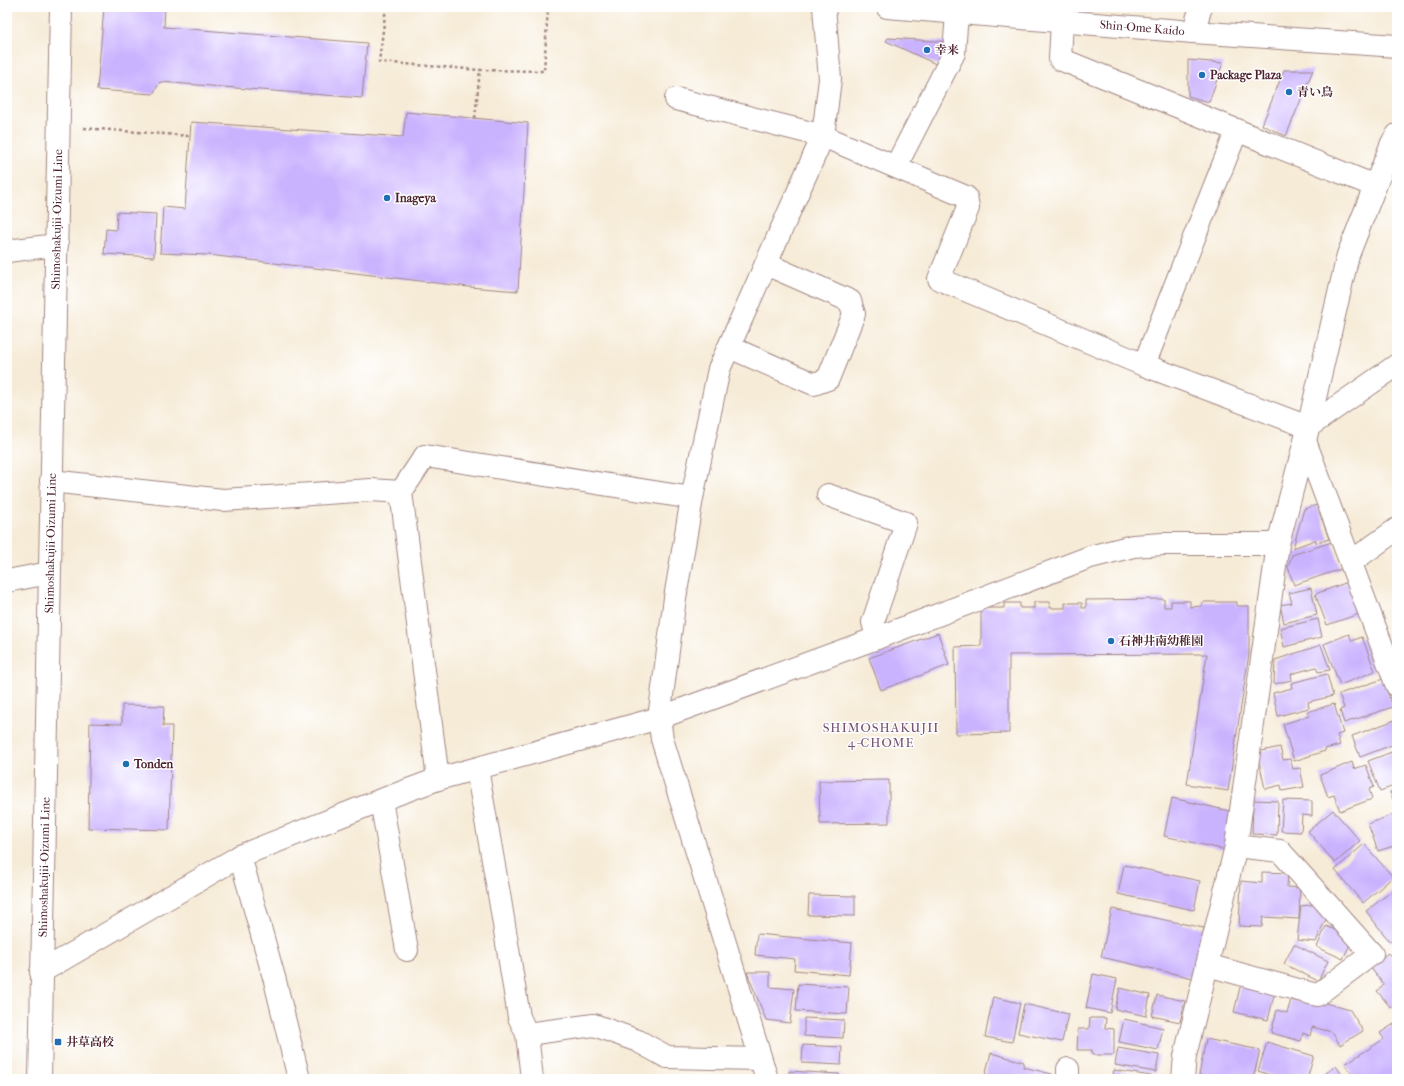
<svg xmlns="http://www.w3.org/2000/svg" width="1404" height="1086" viewBox="0 0 1404 1086" font-family="'IM FELL French Canon','Noto Serif JP',serif">
  <style>
    .building { fill: #cab3fe }
    .lines { fill: none; stroke-linecap: round; stroke-linejoin: round }
    .minor-casing { stroke: #a08581; stroke-width: 24 }
    .major-casing { stroke: #a08581; stroke-width: 24 }
    .path { stroke: #a08581; stroke-width: 2.5; stroke-dasharray: 3 3; stroke-linecap: butt }
    .minor { stroke: #fff; stroke-width: 22 }
    .major { stroke: #fff; stroke-width: 22 }
    .poi-dot { fill: #1f6fb2; stroke: #fff; stroke-width: 1.5 }
    .labels { text-anchor: middle; dominant-baseline: central; stroke-width: 3; stroke-linejoin: round; paint-order: stroke }
    .street-label { font-size: 12px; fill: #4a1f2b; stroke: #fff }
    .poi-label { font-size: 12px; font-weight: bold; fill: #4a1f2b; stroke: #fff; text-anchor: start }
    .neighbourhood-label { font-size: 13px; letter-spacing: 1px; fill: #775375; stroke: #fff }
  </style>
  <rect width="100%" height="100%" fill="#fff"/>
  <filter id="ink" filterUnits="userSpaceOnUse"><feTurbulence type="fractalNoise" baseFrequency=".025" numOctaves="2"/><feDisplacementMap in="SourceGraphic" scale="8" xChannelSelector="R" yChannelSelector="G"/><feConvolveMatrix kernelMatrix="1 2 1 2 8 2 1 2 1" color-interpolation-filters="sRGB"/></filter>
  <filter id="wash" filterUnits="userSpaceOnUse"><feTurbulence type="fractalNoise" baseFrequency=".012" numOctaves="4" result="noise"/><feDisplacementMap in="SourceGraphic" scale="16" xChannelSelector="R" yChannelSelector="G"/><feGaussianBlur stdDeviation="0.9" result="paint"/><feColorMatrix in="noise" values="0 0 0 0 0 0 0 0 0 0 0 0 0 0 0 0 0 1.4 0 .05"/><feComposite in="paint" operator="in"/></filter>
  <g filter="url(#wash)">
    <rect width="100%" height="100%" fill="#f6ebd7"/>
    <g id="blocks">
      <g class="building">
        <path d="M104 7H165L164 27 367 43 362 98 160 82 153 94 97 90Z"/>
        <path d="M888 38 950 42 940 66 886 41Z"/>
        <path d="M1188 60 1223 63 1209 102 1188 96Z"/>
        <path d="M1284 70H1313L1286 136 1262 125Z"/>
        <path d="M406 112 528 123 518 291 469 287 209 255 160 253 163 207 185 209 191 122 403 137Z"/>
        <path d="M117 212 156 214 154 257 104 254 106 229 116 230Z"/>
        <path d="M1317 505 1329 539 1317 543 1315 540 1293 548 1304 509Z"/>
        <path d="M1332 542 1341 569 1294 585 1288 567 1292 555Z"/>
        <path d="M1348 582 1359 614 1327 625 1315 594Z"/>
        <path d="M1311 588 1317 615 1284 623 1280 605 1292 603 1289 593Z"/>
        <path d="M1164 599V607H1171V601H1190V607L1202 606V602H1237V606H1249V654L1228 791 1187 784 1207 654 1009 655V733L956 734 955 647 981 646V608H1004V603H1020V608H1034V602H1050V608H1065V603H1082V608H1086V600Z"/>
        <path d="M1318 619 1322 637 1284 647 1280 628Z"/>
        <path d="M938 633 949 665 881 690 869 658Z"/>
        <path d="M1349 634 1352 641 1362 637 1375 671 1340 685 1324 644Z"/>
        <path d="M1321 645 1330 670 1318 672 1316 667 1291 674 1292 680 1274 684 1275 660Z"/>
        <path d="M1327 674 1333 696 1308 702 1309 708 1278 716 1273 693 1292 688 1291 683Z"/>
        <path d="M1383 679 1393 707 1344 723 1340 710 1344 708 1339 694Z"/>
        <path d="M1334 704 1343 733 1337 735 1340 745 1325 749V751L1294 761 1283 724 1309 716 1307 712Z"/>
        <path d="M122 705 164 706 163 726H172L169 830 88 828 90 723 122 724Z"/>
        <path d="M1395 720 1397 724V743L1360 757 1352 736Z"/>
        <path d="M1280 747 1283 760 1290 759 1293 769 1300 768 1304 787 1282 791 1281 785 1265 789 1257 752Z"/>
        <path d="M1397 750V785L1380 791 1368 761Z"/>
        <path d="M1352 762 1354 769 1366 765 1374 787 1369 789 1372 799 1340 811 1334 795 1328 797 1320 775Z"/>
        <path d="M889 780V823L820 824 819 781Z"/>
        <path d="M1397 790V809L1390 792Z"/>
        <path d="M1172 798 1234 812 1226 850 1164 836Z"/>
        <path d="M1253 800 1278 801 1277 835 1252 834Z"/>
        <path d="M1283 800 1312 801V816L1302 815 1301 832 1281 831Z"/>
        <path d="M1333 810 1360 841 1335 863 1308 831Z"/>
        <path d="M1397 813V845L1378 851 1368 824Z"/>
        <path d="M1364 844 1393 877 1363 903 1335 870Z"/>
        <path d="M1124 865 1200 881 1194 910 1118 894Z"/>
        <path d="M1262 872 1288 873 1287 887 1300 888 1299 919 1263 917 1262 927 1239 926 1241 881 1262 883Z"/>
        <path d="M1397 887V937L1390 942 1366 911Z"/>
        <path d="M809 895 855 896V916L808 915Z"/>
        <path d="M1320 904 1328 914 1316 942 1297 940 1301 906Z"/>
        <path d="M1112 909 1204 928 1193 978 1101 957Z"/>
        <path d="M1326 926 1353 938 1343 959 1317 947Z"/>
        <path d="M757 934 852 943 849 975 794 970 795 959 755 955Z"/>
        <path d="M1294 944 1328 961 1318 981 1284 964Z"/>
        <path d="M1388 953 1397 964V1003L1391 1008 1377 991 1384 985 1370 967Z"/>
        <path d="M747 972H770V987L794 989 790 1023 766 1020Z"/>
        <path d="M1093 974 1117 979 1110 1013 1086 1008Z"/>
        <path d="M1241 983 1275 992 1268 1020 1234 1012Z"/>
        <path d="M798 984 849 987 847 1014 796 1011Z"/>
        <path d="M1120 988 1150 995 1146 1016 1115 1009Z"/>
        <path d="M1157 995 1185 1001 1180 1022 1152 1016Z"/>
        <path d="M1301 996 1350 1010 1363 1031 1340 1045 1332 1032 1312 1027 1310 1036 1303 1033 1301 1041 1271 1033 1277 1010 1287 1013 1291 1000 1299 1002Z"/>
        <path d="M993 997 1020 1003 1012 1042 985 1037Z"/>
        <path d="M1024 1004 1068 1014 1062 1042 1018 1033Z"/>
        <path d="M804 1018 844 1020 843 1038 804 1036Z"/>
        <path d="M1090 1018H1106L1105 1028 1114 1029V1055H1092V1050H1077L1078 1029H1089Z"/>
        <path d="M1124 1019 1163 1028 1158 1050 1119 1042Z"/>
        <path d="M1397 1022V1075L1391 1079H1355L1345 1064 1384 1039 1380 1033Z"/>
        <path d="M1206 1039 1260 1050 1253 1079H1218L1199 1075Z"/>
        <path d="M1267 1042 1314 1056 1307 1079H1282L1258 1071Z"/>
        <path d="M803 1045 842 1047 841 1065 802 1063Z"/>
        <path d="M1118 1048 1159 1055 1156 1072 1115 1065Z"/>
        <path d="M991 1053 1024 1062 1023 1067 1052 1074 1051 1079H984Z"/>
        <path d="M1336 1066 1345 1079H1317Z"/>
        <path d="M1114 1070 1157 1077V1079H1112Z"/>
        <path d="M789 1071 839 1074V1079H789Z"/>
      </g>
    </g>
  </g>
  <g filter="url(#ink)">
    <use href="#blocks" fill-opacity="0" stroke="#a08581" stroke-width="1"/>
    <g class="lines">
      <defs>
        <g id="minor">
          <path d="M1062 21 1060 59 1375 186"/>
          <path d="M1193 32 1201 7"/>
          <path d="M676 99 823 136 966 197 968 208 939 279 1144 365 1308 427"/>
          <path d="M896 166 954 53 957 13"/>
          <path d="M7 251 57 245"/>
          <path d="M729 347 814 384 828 379 854 314 850 301 766 264"/>
          <path d="M1144 365 1182 268 1237 130"/>
          <path d="M1308 427 1397 365"/>
          <path d="M1305 441 1397 686"/>
          <path d="M51 481 223 500 371 490 401 492"/>
          <path d="M828 495 906 523 873 622 877 638"/>
          <path d="M1351 562 1397 529"/>
          <path d="M7 581 49 573"/>
          <path d="M477 769 500 900 519 1017 527 1034 532 1079"/>
          <path d="M438 779 401 492 425 456 692 498"/>
          <path d="M381 800 407 950"/>
          <path d="M240 856 275 981 299 1079"/>
          <path d="M1207 965 1317 995 1372 954 1280 851 1236 846"/>
          <path d="M41 972 240 856 381 800 438 779 659 718 877 638 1090 557 1133 546 1163 544H1278"/>
          <path d="M527 1034 594 1025 638 1041 667 1057 760 1059"/>
          <path d="M767 1079 662 739 659 718 675 598 692 498 719 369 823 136 830 79 824 7"/>
          <path d="M1068 1079V1069"/>
          <path d="M1183 1079 1185 1056 1236 846 1278 544 1305 441 1348 255 1392 143 1397 135"/>
        </g>
        <g id="major">
          <path id="s1" d="M887 7 1193 32 1397 46"/>
          <path id="s2" d="M40 1079 61 7"/>
        </g>
      </defs>
      <use href="#minor" class="minor-casing"/>
      <use href="#major" class="major-casing"/>
      <g class="path">
        <path d="M386 7 379 62 480 70"/>
        <path d="M475 118 480 70 544 71 548 7"/>
        <path d="M84 128 190 136"/>
      </g>
      <use href="#minor" class="minor"/>
      <use href="#major" class="major"/>
    </g>
  </g>
  <g class="poi-dot">
    <circle cx="927" cy="50" r="4"/>
    <circle cx="1202" cy="75" r="4"/>
    <circle cx="1289" cy="92" r="4"/>
    <circle cx="387" cy="198" r="4"/>
    <circle cx="1111" cy="641" r="4"/>
    <circle cx="126" cy="764" r="4"/>
    <rect x="54" y="1038" width="8" height="8" rx="2"/>
  </g>
  <g class="labels">
    <g class="street-label">
      <text stroke="none"><textPath href="#s1" startOffset="256">Shin-Ome Kaido</textPath></text>
      <text stroke="none"><textPath href="#s2" startOffset="860">Shimoshakujii-Oizumi Line</textPath></text>
      <text stroke="none"><textPath href="#s2" startOffset="536">Shimoshakujii-Oizumi Line</textPath></text>
      <text stroke="none"><textPath href="#s2" startOffset="212">Shimoshakujii-Oizumi Line</textPath></text>
    </g>
    <g class="poi-label">
      <text x="935" y="50">幸来</text>
      <text x="1210" y="75">Package Plaza</text>
      <text x="1297" y="92">青い鳥</text>
      <text x="395" y="198">Inageya</text>
      <text x="1119" y="641">石神井南幼稚園</text>
      <text x="134" y="764">Tonden</text>
      <text x="66" y="1042">井草高校</text>
    </g>
    <g class="neighbourhood-label">
      <text x="881" y="727">SHIMOSHAKUJII<tspan x="881" dy="15">4-CHOME</tspan></text>
    </g>
  </g>
  <rect width="1404" height="1086" fill="none" stroke="#fff" stroke-width="24"/>
</svg>
